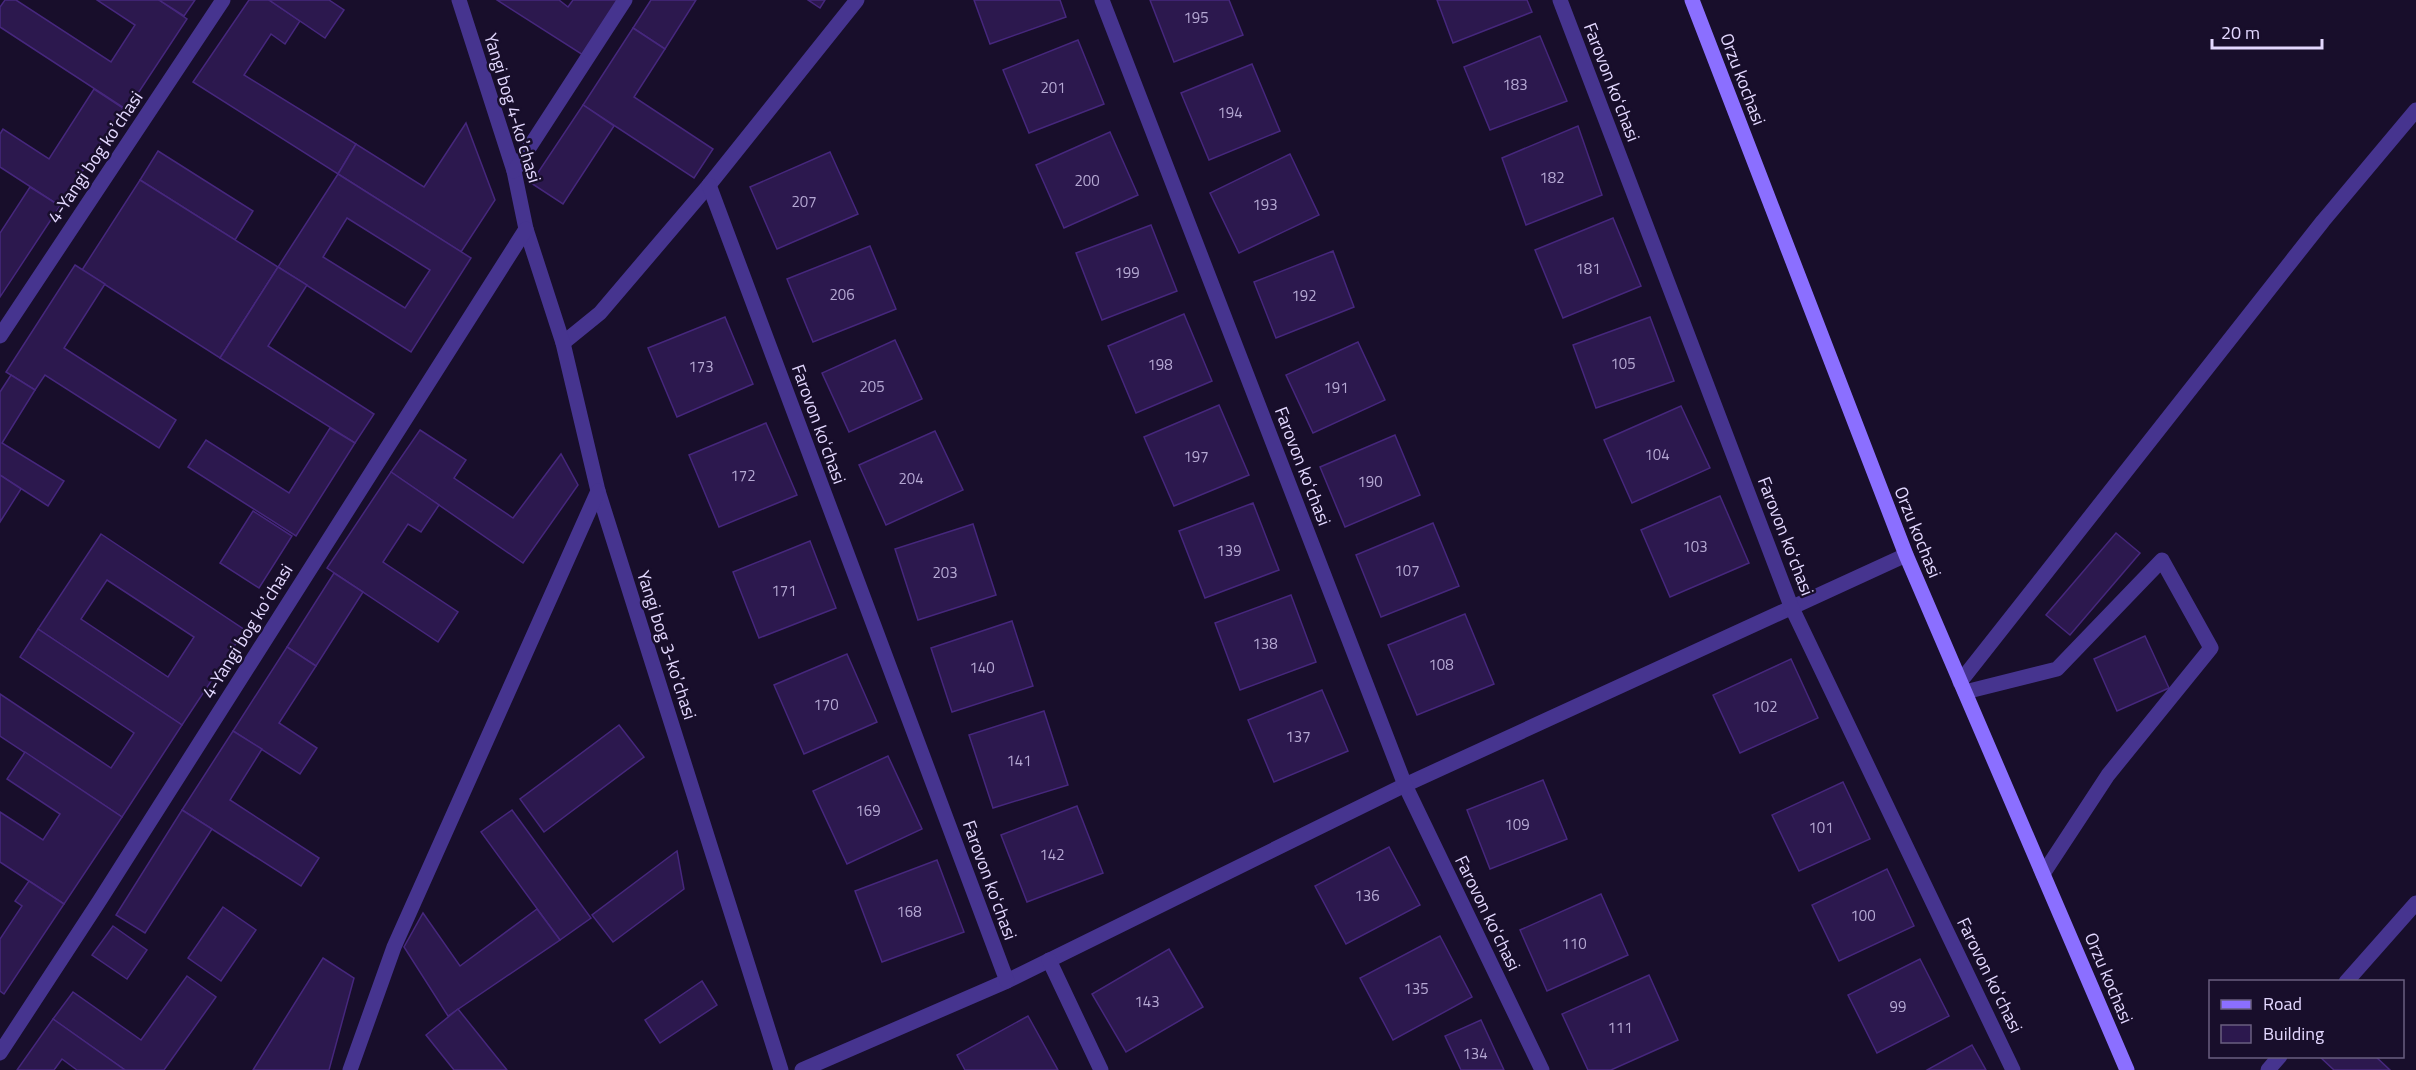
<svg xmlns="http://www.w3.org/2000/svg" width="2416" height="1070" viewBox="0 0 2416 1070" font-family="'Titillium Web',sans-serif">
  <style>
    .building { fill: #2c184e; stroke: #46277d; stroke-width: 1.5; fill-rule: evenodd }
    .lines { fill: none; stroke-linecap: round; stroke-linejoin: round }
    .service { stroke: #46348f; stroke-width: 15 }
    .minor { stroke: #46348f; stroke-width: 15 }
    .secondary { stroke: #8b6fff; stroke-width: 15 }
    .labels { text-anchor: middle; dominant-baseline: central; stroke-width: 5; stroke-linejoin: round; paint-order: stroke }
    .number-label { font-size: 15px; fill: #b5a8d3 }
    .street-label { font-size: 18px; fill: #e3d8ff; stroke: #180e2b }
  </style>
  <rect width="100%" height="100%" fill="#180e2b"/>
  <g class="building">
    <path d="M5 0H16L111 62 135 25 97 0H159L187 19 127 110 0 27V7Z"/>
    <path d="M159 0H195L184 16Z"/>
    <path d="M249 0H269L300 21 285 44 271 34 244 75 356 144 338 174 193 82Z"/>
    <path d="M269 0H329L344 10 325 38Z"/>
    <path d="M497 0H559L568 7 573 0H618L583 55Z"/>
    <path d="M651 0H696L665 49 633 28Z"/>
    <path d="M808 0H825L820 8Z"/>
    <path d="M974 0H1060L1066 17 990 44Z"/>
    <path d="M1150 0H1229L1243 35 1174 62Z"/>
    <path d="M1437 0H1527L1532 12 1453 43Z"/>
    <path d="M633 28 665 49 634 97 713 149 694 178 583 105Z"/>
    <path d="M1540 36 1567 101 1490 130 1464 67Z"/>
    <path d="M1078 40 1104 104 1029 133 1003 70Z"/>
    <path d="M1252 64 1280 131 1209 160 1181 93Z"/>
    <path d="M94 89 123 108 60 206 0 167V134L3 129 49 159Z"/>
    <path d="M583 105 614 126 563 204 531 183Z"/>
    <path d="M466 123 495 200 461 252 338 174 356 144 424 187Z"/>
    <path d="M1578 126 1602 195 1526 225 1502 158Z"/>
    <path d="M1110 132 1138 195 1064 228 1036 165Z"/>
    <path d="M158 151 253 211 235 240 140 180Z"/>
    <path d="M830 152 858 214 777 249 750 187Z"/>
    <path d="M1290 154 1319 215 1239 253 1210 193Z"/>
    <path d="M338 174 471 258 411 352 278 267ZM347 218 430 270 405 308 323 257Z"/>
    <path d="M140 180 278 267 220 358 82 270Z"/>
    <path d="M30 187 60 206 0 297V233Z"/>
    <path d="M1613 218 1641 286 1563 318 1535 250Z"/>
    <path d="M1151 225 1177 291 1102 320 1076 253Z"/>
    <path d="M870 246 896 309 813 342 787 279Z"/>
    <path d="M1333 251 1354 307 1276 338 1254 282Z"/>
    <path d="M75 265 105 284 64 348 176 420 159 448 45 375 35 390 6 372Z"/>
    <path d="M278 267 307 285 268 346 374 414 355 443 220 358Z"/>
    <path d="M1184 314 1212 381 1136 413 1108 346Z"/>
    <path d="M725 317 753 384 677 417 648 348Z"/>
    <path d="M1650 317 1674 381 1596 408 1573 345Z"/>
    <path d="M895 340 922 399 849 432 822 373Z"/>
    <path d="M1358 342 1385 400 1313 433 1286 375Z"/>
    <path d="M11 375 35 390 2 443 64 481 48 506 0 475V392Z"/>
    <path d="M1219 405 1249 475 1174 506 1144 437Z"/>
    <path d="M1681 406 1710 468 1632 503 1604 440Z"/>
    <path d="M766 423 797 495 719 527 689 455Z"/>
    <path d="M330 428 355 443 296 536 188 467 206 440 289 493Z"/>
    <path d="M420 430 466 460 454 478 513 518 561 454 578 485 523 563 391 472Z"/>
    <path d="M935 431 963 490 886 525 859 465Z"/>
    <path d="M1395 435 1420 495 1345 527 1320 467Z"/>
    <path d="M391 472 439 505 421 532 408 524 383 562 458 612 438 642 327 568Z"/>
    <path d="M0 475 21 489 0 522Z"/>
    <path d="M1720 496 1749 563 1670 597 1641 530Z"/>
    <path d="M1253 503 1279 570 1205 598 1179 531Z"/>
    <path d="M253 511 292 536 259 588 220 563Z"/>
    <path d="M1433 523 1459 586 1381 617 1356 555Z"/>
    <path d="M973 524 996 595 918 620 895 549Z"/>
    <path d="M2116 533 2140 553 2070 635 2046 615Z"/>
    <path d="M101 534 245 630 182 725 38 629ZM107 580 194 637 168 677 81 619Z"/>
    <path d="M810 541 836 608 759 638 733 572Z"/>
    <path d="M334 573 363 592 316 666 287 647Z"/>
    <path d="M1291 595 1316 662 1240 690 1215 623Z"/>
    <path d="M1465 614 1494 684 1417 715 1388 645Z"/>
    <path d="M1012 621 1033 686 952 712 931 648Z"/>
    <path d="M38 629 182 725 122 817 0 736V694L111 768 134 733 20 657Z"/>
    <path d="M2145 636 2169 688 2117 711 2094 659Z"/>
    <path d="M287 647 316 666 279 723 317 748 300 774 233 731Z"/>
    <path d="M847 654 877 722 804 754 774 685Z"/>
    <path d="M1791 659 1818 718 1740 753 1713 695Z"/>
    <path d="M1322 690 1348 751 1274 782 1248 720Z"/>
    <path d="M1044 711 1068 785 993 808 969 735Z"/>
    <path d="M619 725 644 757 544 832 520 799Z"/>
    <path d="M233 731 262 749 230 800 319 858 301 886 182 810Z"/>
    <path d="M25 752 122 817 64 904 0 862V812L43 840 60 814 7 779Z"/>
    <path d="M888 756 922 829 847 864 813 791Z"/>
    <path d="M1543 780 1567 839 1490 869 1467 810Z"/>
    <path d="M1843 782 1870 839 1799 871 1772 815Z"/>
    <path d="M1077 806 1103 873 1027 902 1001 835Z"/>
    <path d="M182 810 212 829 145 933 116 915Z"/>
    <path d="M512 810 591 918 560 940 481 832Z"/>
    <path d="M1389 847 1420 905 1346 944 1315 886Z"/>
    <path d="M677 851 684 889 613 942 592 915Z"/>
    <path d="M937 860 964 932 882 962 855 891Z"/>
    <path d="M1887 869 1914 926 1839 961 1812 905Z"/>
    <path d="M29 881 64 904 4 994 0 991V939L22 906 15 901Z"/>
    <path d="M1601 894 1628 955 1547 991 1520 930Z"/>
    <path d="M223 907 256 930 221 981 188 958Z"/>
    <path d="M537 909 560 940 448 1016 404 947 423 913 460 966Z"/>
    <path d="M113 926 147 950 127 979 92 955Z"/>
    <path d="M1440 936 1472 997 1393 1040 1360 978Z"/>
    <path d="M1169 949 1203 1007 1126 1052 1092 994Z"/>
    <path d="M323 958 354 978 329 1070H253Z"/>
    <path d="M1920 959 1949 1016 1877 1053 1848 995Z"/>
    <path d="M1649 975 1678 1040 1611 1070H1588L1562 1014Z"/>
    <path d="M187 976 216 997 164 1070H125L53 1019 73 992 141 1040Z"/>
    <path d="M702 981 717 1005 660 1043 645 1020Z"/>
    <path d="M458 1009 507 1070H454L426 1035Z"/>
    <path d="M1028 1016 1058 1070H965L957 1055Z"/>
    <path d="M53 1019 125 1070H77L62 1059 54 1070H17Z"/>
    <path d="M1481 1020 1504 1070H1461L1445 1036Z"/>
    <path d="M1972 1045 1986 1070H1927Z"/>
    <path d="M2319 1056H2375L2390 1070H2334Z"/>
  </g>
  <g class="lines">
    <g class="service">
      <path d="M563 343 600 313 709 185 857 0"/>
      <path d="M1960 682 2323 221 2416 110"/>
      <path d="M1965 692 2057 669 2162 560 2211 648 2108 775 2043 874"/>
      <path d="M2346 982 2416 903"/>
      <path d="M802 1070 1007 981 1405 785 1906 555"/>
      <path d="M2268 1070 2280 1056"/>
    </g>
    <g class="minor">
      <path d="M459 0 514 171 526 229 563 343 598 491 781 1070"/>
      <path d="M1102 0 1405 785 1542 1070"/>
      <path d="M1560 0 1791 606 2013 1070"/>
      <path d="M514 171 625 0"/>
      <path d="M709 185 1007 981"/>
      <path d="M0 336 223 0"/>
      <path d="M1049 960 1101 1070"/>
      <path d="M0 1053 100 900 526 229"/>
      <path d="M350 1070 394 947 598 491"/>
    </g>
    <path class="secondary" d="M1692 0 1906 555 2127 1070"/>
  </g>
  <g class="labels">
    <g class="number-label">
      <text x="1196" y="17">195</text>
      <text x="1515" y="84">183</text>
      <text x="1053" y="87">201</text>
      <text x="1230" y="112">194</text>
      <text x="1552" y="177">182</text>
      <text x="1087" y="180">200</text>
      <text x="804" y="201">207</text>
      <text x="1265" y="204">193</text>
      <text x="1588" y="268">181</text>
      <text x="1127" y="272">199</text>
      <text x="842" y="294">206</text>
      <text x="1304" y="295">192</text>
      <text x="1623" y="363">105</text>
      <text x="1160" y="364">198</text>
      <text x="701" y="366">173</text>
      <text x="872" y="386">205</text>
      <text x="1336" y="387">191</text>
      <text x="1657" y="454">104</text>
      <text x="1196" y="456">197</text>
      <text x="743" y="475">172</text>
      <text x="911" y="478">204</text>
      <text x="1370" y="481">190</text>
      <text x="1695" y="546">103</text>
      <text x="1229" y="550">139</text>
      <text x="1407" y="570">107</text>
      <text x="945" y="572">203</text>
      <text x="784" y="590">171</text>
      <text x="1265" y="643">138</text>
      <text x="1441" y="664">108</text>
      <text x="982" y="667">140</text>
      <text x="826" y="704">170</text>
      <text x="1765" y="706">102</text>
      <text x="1298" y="736">137</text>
      <text x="1019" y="760">141</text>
      <text x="868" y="810">169</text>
      <text x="1517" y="824">109</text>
      <text x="1821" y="827">101</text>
      <text x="1052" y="854">142</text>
      <text x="1367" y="895">136</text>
      <text x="909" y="911">168</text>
      <text x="1863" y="915">100</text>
      <text x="1574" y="943">110</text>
      <text x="1416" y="988">135</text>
      <text x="1147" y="1001">143</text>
      <text x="1898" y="1006">99</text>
      <text x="1620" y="1027">111</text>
      <text x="1475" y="1053">134</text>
    </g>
    <g class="street-label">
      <text transform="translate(1743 79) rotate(69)">Orzu kochasi</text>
      <text transform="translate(1612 82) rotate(69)">Farovon koʻchasi</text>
      <text transform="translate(513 108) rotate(73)">Yangi bog 4-koʼchasi</text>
      <text transform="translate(95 157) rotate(-56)">4-Yangi bog koʼchasi</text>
      <text transform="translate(819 424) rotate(70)">Farovon koʻchasi</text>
      <text transform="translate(1303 466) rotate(69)">Farovon koʻchasi</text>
      <text transform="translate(1918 532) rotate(68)">Orzu kochasi</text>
      <text transform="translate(1786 536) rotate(69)">Farovon koʻchasi</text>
      <text transform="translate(247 631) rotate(-58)">4-Yangi bog koʼchasi</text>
      <text transform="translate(667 645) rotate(72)">Yangi bog 3-koʼchasi</text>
      <text transform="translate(990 880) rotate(70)">Farovon koʻchasi</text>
      <text transform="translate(1488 913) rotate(64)">Farovon koʻchasi</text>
      <text transform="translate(1990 975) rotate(64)">Farovon koʻchasi</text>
      <text transform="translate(2109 978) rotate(67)">Orzu kochasi</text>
    </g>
  </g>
  <rect x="2209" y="980" width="195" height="78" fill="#180e2b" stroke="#695f80" stroke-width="1.5"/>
  <rect x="2221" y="1000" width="30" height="9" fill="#8b6fff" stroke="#695f80" stroke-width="1.5"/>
  <text x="2263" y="1010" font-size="18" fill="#e3d8ff">Road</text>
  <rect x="2221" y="1025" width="30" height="18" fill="#2c184e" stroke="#695f80" stroke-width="1.5"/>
  <text x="2263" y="1040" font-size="18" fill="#e3d8ff">Building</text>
  <path d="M2212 39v9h110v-9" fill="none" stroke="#e3d8ff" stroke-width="3"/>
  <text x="2221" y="39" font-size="18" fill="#e3d8ff" stroke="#180e2b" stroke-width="4.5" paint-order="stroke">20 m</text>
</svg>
